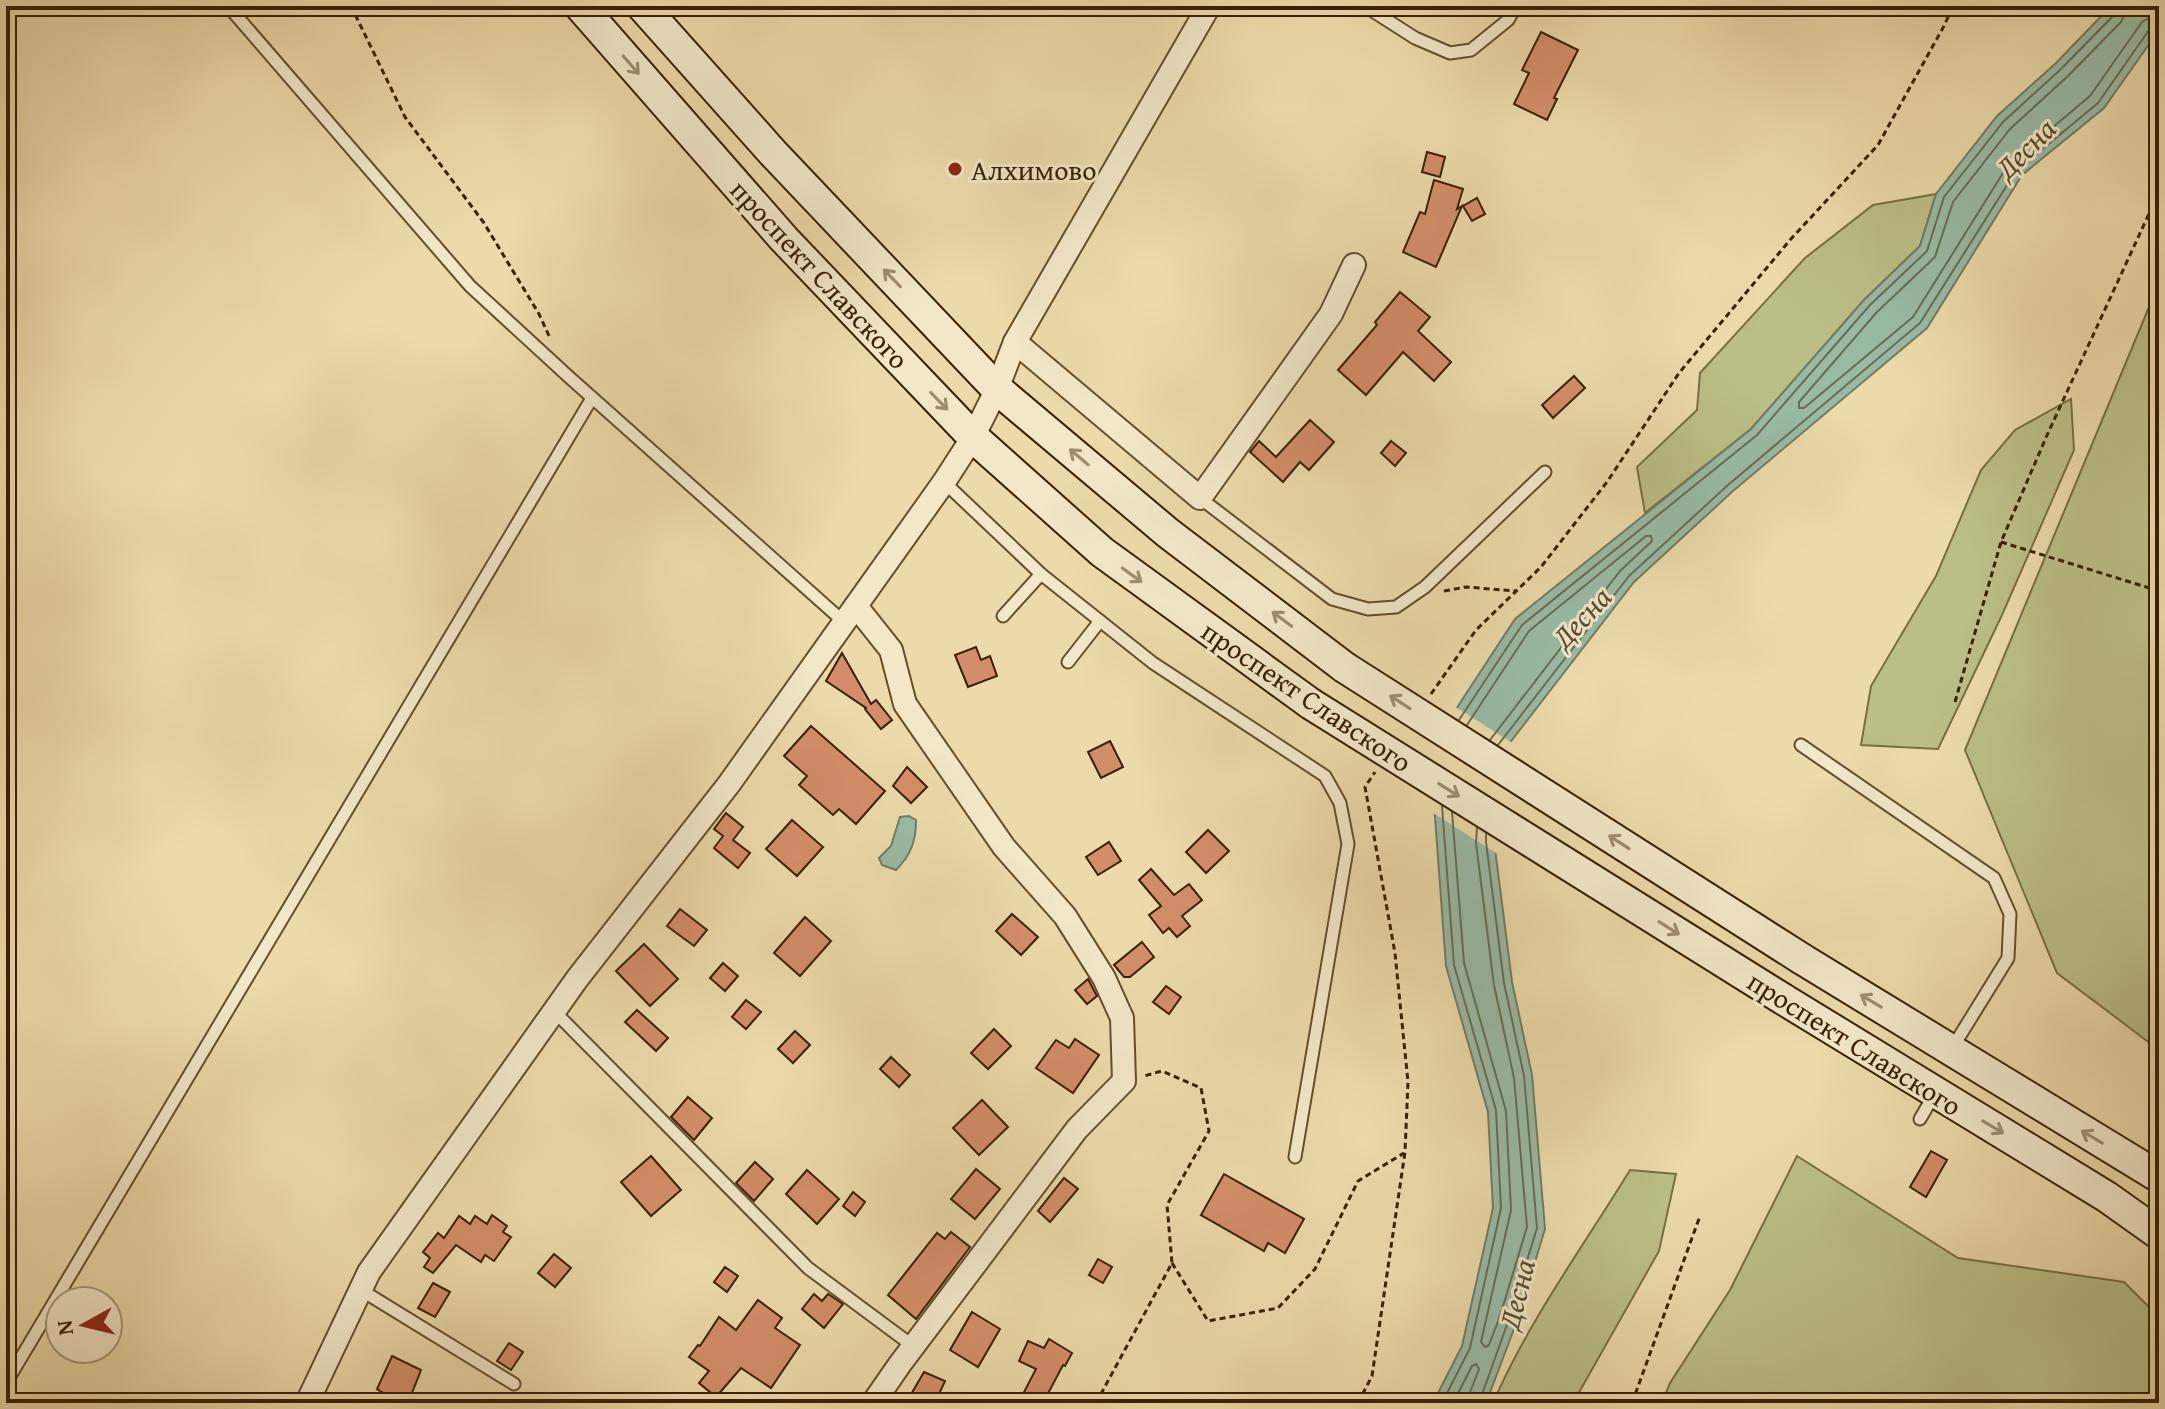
<svg xmlns="http://www.w3.org/2000/svg" width="2165" height="1409" viewBox="0 0 2165 1409" font-family="'Gentium Book Plus',serif">
  <style>
    .green { fill: #bbbe86; stroke: #7a6e44; stroke-width: 2 }
    .water { fill: #99bba6; stroke: #727d65; stroke-width: 2 }
    .pier { fill: #ecdaaa }
    .lines { fill: none; stroke-linecap: round; stroke-linejoin: round }
    .shore { stroke: #686d54; stroke-width: 2 }
    .building { fill: #d48d6a; stroke: #381f03; stroke-width: 2 }
    .lane-casing { stroke: #654e2d; stroke-width: 15 }
    .street-casing { stroke: #654e2d; stroke-width: 26 }
    .secondary-casing { stroke: #381f03; stroke-width: 34 }
    .path { stroke: #381f03; stroke-width: 3; stroke-dasharray: 6 4; stroke-linecap: butt }
    .lane { stroke: #f3e7c8; stroke-width: 11 }
    .street { stroke: #f3e7c8; stroke-width: 22 }
    .secondary { stroke: #f3e7c8; stroke-width: 30 }
    .secondary-bridge-casing { stroke: #381f03; stroke-width: 34; stroke-linecap: butt }
    .secondary-bridge { stroke: #f3e7c8; stroke-width: 30 }
    .oneway { stroke: #9f8d6f }
    .poi-dot { fill: #8f2418; stroke: #f3e7c8; stroke-width: 3 }
    .labels { text-anchor: middle; dominant-baseline: central; stroke-width: 6; stroke-linejoin: round; paint-order: stroke }
    .poi-label { font-size: 28px; fill: #381f03; stroke: #f3e7c8; text-anchor: start }
    .street-label { font-size: 28px; fill: #381f03; stroke: #f3e7c8 }
    .water-label { font-size: 30px; font-style: italic; fill: #554e34; stroke: #f3e7c8 }
  </style>
  <rect width="100%" height="100%" fill="#ecdaaa"/>
  <filter id="stains"><feTurbulence type="fractalNoise" baseFrequency=".0025" numOctaves="4"/><feColorMatrix values="0 0 0 0 .2 0 0 0 0 .09 0 0 0 0 .02 0 0 0 .5 -.17"/></filter>
  <radialGradient id="worn" r=".72"><stop offset=".6" stop-color="#630" stop-opacity="0"/><stop offset="1" stop-color="#630" stop-opacity=".3"/></radialGradient>
  <g class="green">
    <path d="M1936 194 1920 246 1864 300 1751 429 1645 513 1637 467 1697 410 1700 373 1805 258 1873 205Z"/>
    <path d="M2159 283V1050L2057 973 1965 750Z"/>
    <path d="M2071 399 2074 450 2002 615 1938 749 1861 745 1871 686 1936 576 1981 470 2015 430Z"/>
    <path d="M1797 1156 1958 1258 2124 1282 2159 1317V1403H1662L1670 1383 1730 1290Z"/>
    <path d="M1630 1170 1676 1174 1659 1251 1573 1403H1493C1529 1320 1583 1247 1630 1170Z"/>
  </g>
  <g class="water">
    <path d="M2111 6H2159V30L2104 108 2022 175 1927 328 1733 491 1634 582 1505 749 1494 841 1512 982 1532 1075 1545 1229 1517 1321 1486 1403H1433L1462 1346 1493 1208 1488 1112 1446 966 1430 749 1515 619 1751 429 1864 300 1920 246 1936 194 1997 116 2056 63Z"/>
    <path d="M909 816 916 820C916 841 911 855 896 870L882 865 879 858 891 846 900 817Z"/>
  </g>
  <path class="pier" d="M1454 706 1514 744 1509 751 1498 841 1499 855 1430 811 1426 749Z"/>
  <g class="lines">
    <g class="shore">
      <path d="M2126 6 2125 14 2121 22 2068 76 2010 129 1953 202 1935 257 1877 312 1799 402V408H1804L1913 317 2008 165 2090 96 2142 22 2151 17 2159 16"/>
      <path d="M1459 720 1522 625 1757 435 1870 305 1927 251 1944 197 2003 122 2061 69 2114 15 2116 6"/>
      <path d="M1467 725 1529 631 1646 536H1651L1652 541 1620 571 1490 740"/>
      <path d="M1498 745 1629 576 1728 485 1920 323 2016 171 2098 103 2149 30 2159 26"/>
      <path d="M1442 806 1454 965 1496 1110 1501 1208 1470 1348 1442 1403"/>
      <path d="M1452 812 1464 963 1506 1111 1511 1210 1481 1342 1485 1347 1489 1345 1500 1316 1527 1227 1514 1078 1494 985 1476 843 1477 828"/>
      <path d="M1453 1403 1472 1366 1476 1364 1479 1369 1469 1395V1403"/>
      <path d="M1479 1403 1509 1319 1537 1228 1524 1076 1504 983 1486 842V834"/>
    </g>
  </g>
  <g class="building">
    <path d="M1541 32 1578 50 1554 98 1557 99 1547 120 1514 104 1529 73 1522 70Z"/>
    <path d="M1427 152 1445 157 1440 177 1422 172Z"/>
    <path d="M1434 180 1463 189 1457 209 1462 206 1436 267 1403 252 1420 212 1425 214Z"/>
    <path d="M1477 198 1485 214 1472 221 1463 206Z"/>
    <path d="M1400 292 1430 317 1418 331 1451 362 1434 381 1403 352 1366 395 1338 370 1377 325 1375 322Z"/>
    <path d="M1574 376 1585 388 1553 418 1542 405Z"/>
    <path d="M1310 420 1334 442 1309 470 1300 462 1283 482 1250 452 1259 441 1276 457Z"/>
    <path d="M1391 441 1406 453 1395 466 1381 453Z"/>
    <path d="M976 647 981 660 990 656 997 676 968 687 955 655Z"/>
    <path d="M842 653 871 704 876 700 892 720 881 729 865 709 866 708 826 681Z"/>
    <path d="M811 726 885 791 856 824 839 809 833 815 799 785 807 776 784 756Z"/>
    <path d="M1110 741 1123 767 1101 778 1088 752Z"/>
    <path d="M907 767 927 787 911 803 893 786Z"/>
    <path d="M726 813 743 827 733 840 750 853 738 868 714 848 723 836 714 829Z"/>
    <path d="M792 820 823 847 797 876 766 849Z"/>
    <path d="M1208 830 1229 851 1206 873 1186 852Z"/>
    <path d="M1109 842 1121 861 1098 875 1086 857Z"/>
    <path d="M1151 869 1174 895 1189 884 1202 900 1182 916 1190 926 1177 937 1169 928 1163 933 1149 915 1161 906 1139 880Z"/>
    <path d="M680 909 707 930 694 946 667 926Z"/>
    <path d="M1012 914 1038 937 1021 955 996 931Z"/>
    <path d="M805 917 831 941 800 976 774 953Z"/>
    <path d="M1142 942 1154 957 1130 977H1124L1114 965Z"/>
    <path d="M644 944 678 979 650 1006 616 971Z"/>
    <path d="M723 963 738 976 725 991 710 978Z"/>
    <path d="M1088 979 1097 996 1087 1004 1075 990Z"/>
    <path d="M1166 986 1181 997 1169 1014 1153 1002Z"/>
    <path d="M746 1000 761 1012 746 1029 732 1017Z"/>
    <path d="M637 1010 668 1038 656 1051 625 1022Z"/>
    <path d="M994 1029 1011 1046 988 1069 971 1053Z"/>
    <path d="M795 1031 810 1045 793 1063 778 1049Z"/>
    <path d="M1075 1039 1099 1055 1073 1093 1036 1068 1056 1040 1069 1048Z"/>
    <path d="M891 1057 910 1075 899 1087 880 1069Z"/>
    <path d="M688 1097 712 1118 694 1140 671 1117Z"/>
    <path d="M982 1100 1008 1127 979 1155 953 1128Z"/>
    <path d="M1931 1151 1947 1160 1926 1197 1910 1187Z"/>
    <path d="M651 1156 681 1190 651 1216 621 1182Z"/>
    <path d="M755 1162 773 1179 754 1201 736 1183Z"/>
    <path d="M976 1169 1000 1189 975 1219 951 1199Z"/>
    <path d="M807 1170 839 1199 817 1224 786 1194Z"/>
    <path d="M1224 1174 1304 1219 1285 1253 1268 1243 1264 1251 1201 1215Z"/>
    <path d="M1064 1178 1078 1189 1050 1222 1038 1211Z"/>
    <path d="M853 1192 865 1202 855 1216 843 1206Z"/>
    <path d="M492 1215 507 1226 503 1232 511 1237 494 1261 485 1255 481 1262 456 1245 433 1273 424 1267 430 1258 423 1252 438 1233 444 1238 459 1216 470 1224 475 1216 487 1224Z"/>
    <path d="M951 1232 970 1247 916 1319 888 1295 937 1233 945 1239Z"/>
    <path d="M554 1254 571 1268 555 1287 538 1273Z"/>
    <path d="M1098 1259 1112 1267 1103 1283 1089 1275Z"/>
    <path d="M725 1267 738 1276 727 1292 714 1282Z"/>
    <path d="M433 1283 450 1292 435 1317 418 1308Z"/>
    <path d="M814 1294 822 1301 828 1294 843 1304 824 1328 802 1309Z"/>
    <path d="M758 1300 782 1318 775 1328 800 1345 771 1388 741 1368 716 1397 699 1383 709 1371 689 1357 698 1345 700 1346 719 1317 736 1330Z"/>
    <path d="M972 1312 1000 1329 978 1367 950 1350Z"/>
    <path d="M1049 1339 1072 1353 1065 1366 1063 1365 1043 1403H1039L1023 1394 1036 1369 1019 1361 1028 1341 1044 1348Z"/>
    <path d="M509 1343 523 1352 511 1370 497 1361Z"/>
    <path d="M392 1356 421 1370 408 1403H399L377 1389Z"/>
    <path d="M924 1372 945 1381 935 1403H906Z"/>
  </g>
  <g class="lines">
    <defs>
      <g id="lane">
        <path d="M228 6 470 286 569 377 844 622"/>
        <path d="M1365 6 1415 38 1450 53 1471 50 1508 20 1516 6"/>
        <path d="M944 482 1041 574 1153 663 1325 776 1340 803 1348 844 1295 1157"/>
        <path d="M1200 498 1332 599 1368 609 1396 607 1425 587 1545 472"/>
        <path d="M1003 616 1041 574"/>
        <path d="M1068 662 1100 621"/>
        <path d="M1801 745 1994 878 2010 914 2008 958 1951 1050"/>
        <path d="M554 1011 808 1268 913 1346"/>
        <path d="M1920 1119 1934 1095"/>
        <path d="M361 1290 514 1384"/>
        <path d="M6 1383 592 398"/>
      </g>
      <g id="street">
        <path d="M1015 342 1200 498 1331 314 1354 265"/>
        <path d="M856 606 891 650 905 704 1004 847 1065 916 1104 978 1122 1018 1124 1081 1077 1129 900 1364 873 1403"/>
        <path d="M307 1403 369 1272 577 979 729 784 944 482 973 437 997 389 1015 342 1209 6"/>
      </g>
      <g id="secondary">
        <path d="M580 6 784 239 973 437 1102 552 1311 704"/>
        <path d="M642 6 773 153 997 389 1168 533 1344 667"/>
        <path d="M1802 959 2159 1177"/>
        <path d="M1783 999 2107 1197 2159 1234"/>
      </g>
    </defs>
    <use href="#lane" class="lane-casing"/>
    <use href="#street" class="street-casing"/>
    <use href="#secondary" class="secondary-casing"/>
    <g class="path">
      <path d="M351 6 405 117 484 223 539 314 550 338"/>
      <path d="M2001 542 2159 591"/>
      <path d="M1444 591 1466 587 1516 591"/>
      <path d="M1431 694 1476 630 1541 567 1607 482 1679 373 1790 240 1878 145 1944 26 1953 6"/>
      <path d="M1955 702 2001 542 2048 433 2159 192"/>
      <path d="M1172 1263 1208 1321 1278 1308 1315 1269 1358 1181 1404 1153"/>
      <path d="M1096 1403 1172 1263 1167 1205 1209 1131 1201 1088 1162 1071 1144 1076"/>
      <path d="M1358 1403 1372 1376 1405 1152 1408 1082 1395 953 1365 787 1375 772"/>
      <path d="M1632 1403 1700 1216"/>
    </g>
    <use href="#lane" class="lane"/>
    <use href="#street" class="street"/>
    <use href="#secondary" class="secondary"/>
    <defs>
      <g id="secondary-bridge">
        <path d="M1344 667 1802 959"/>
        <path d="M1311 704 1783 999"/>
      </g>
    </defs>
    <use href="#secondary-bridge" class="secondary-bridge-casing"/>
    <use href="#secondary-bridge" class="secondary-bridge"/>
  </g>
  <defs><path id="oneway-shaft" d="M-6 0H5M1.5-3L5.5 0L1.5 3" fill="none" stroke-width="1.6" stroke-linecap="round" stroke-linejoin="round" transform="scale(2)"/></defs>
  <g class="oneway">
    <use href="#oneway-shaft" transform="translate(631 65) rotate(49)"/>
    <use href="#oneway-shaft" transform="translate(892 278) rotate(-134)"/>
    <use href="#oneway-shaft" transform="translate(939 401) rotate(46)"/>
    <use href="#oneway-shaft" transform="translate(1079 457) rotate(-140)"/>
    <use href="#oneway-shaft" transform="translate(1132 575) rotate(36)"/>
    <use href="#oneway-shaft" transform="translate(1282 619) rotate(-143)"/>
    <use href="#oneway-shaft" transform="translate(1400 702) rotate(-147)"/>
    <use href="#oneway-shaft" transform="translate(1449 790) rotate(32)"/>
    <use href="#oneway-shaft" transform="translate(1619 842) rotate(-147)"/>
    <use href="#oneway-shaft" transform="translate(1669 928) rotate(32)"/>
    <use href="#oneway-shaft" transform="translate(1871 1001) rotate(-149)"/>
    <use href="#oneway-shaft" transform="translate(1993 1127) rotate(31)"/>
    <use href="#oneway-shaft" transform="translate(2092 1137) rotate(-149)"/>
  </g>
  <circle class="poi-dot" cx="955" cy="169" r="8"/>
  <g class="labels">
    <g class="poi-label">
      <text x="971" y="169">Алхимово</text>
    </g>
    <g class="street-label">
      <text transform="translate(820 274) rotate(47)">проспект Славского</text>
      <text transform="translate(1307 696) rotate(34)">проспект Славского</text>
      <text transform="translate(1855 1043) rotate(32)">проспект Славского</text>
    </g>
    <g class="water-label">
      <text transform="translate(2025 148) rotate(-45)">Десна</text>
      <text transform="translate(1581 617) rotate(-47)">Десна</text>
      <text transform="translate(1516 1294) rotate(-76)">Десна</text>
    </g>
  </g>
  <rect width="2165" height="1409" fill="none" stroke="#ecdaaa" stroke-width="32"/>
  <rect x="8" y="8" width="2149" height="1393" fill="none" stroke="#381f03" stroke-width="4"/>
  <rect x="16" y="16" width="2133" height="1377" fill="none" stroke="#381f03" stroke-width="2"/>
  <g transform="translate(84 1325) rotate(262)"><circle r="38" fill="#f3e7c8" stroke="#a89779" stroke-width="2"/>
  <path d="M0-6L14 30L0 20L-14 30Z" fill="#8f2418"/>
  <text y="-12" font-size="22" font-weight="bold" text-anchor="middle" fill="#381f03">N</text>
  </g>
  <rect width="100%" height="100%" filter="url(#stains)"/>
  <rect width="100%" height="100%" fill="url(#worn)"/>
</svg>
